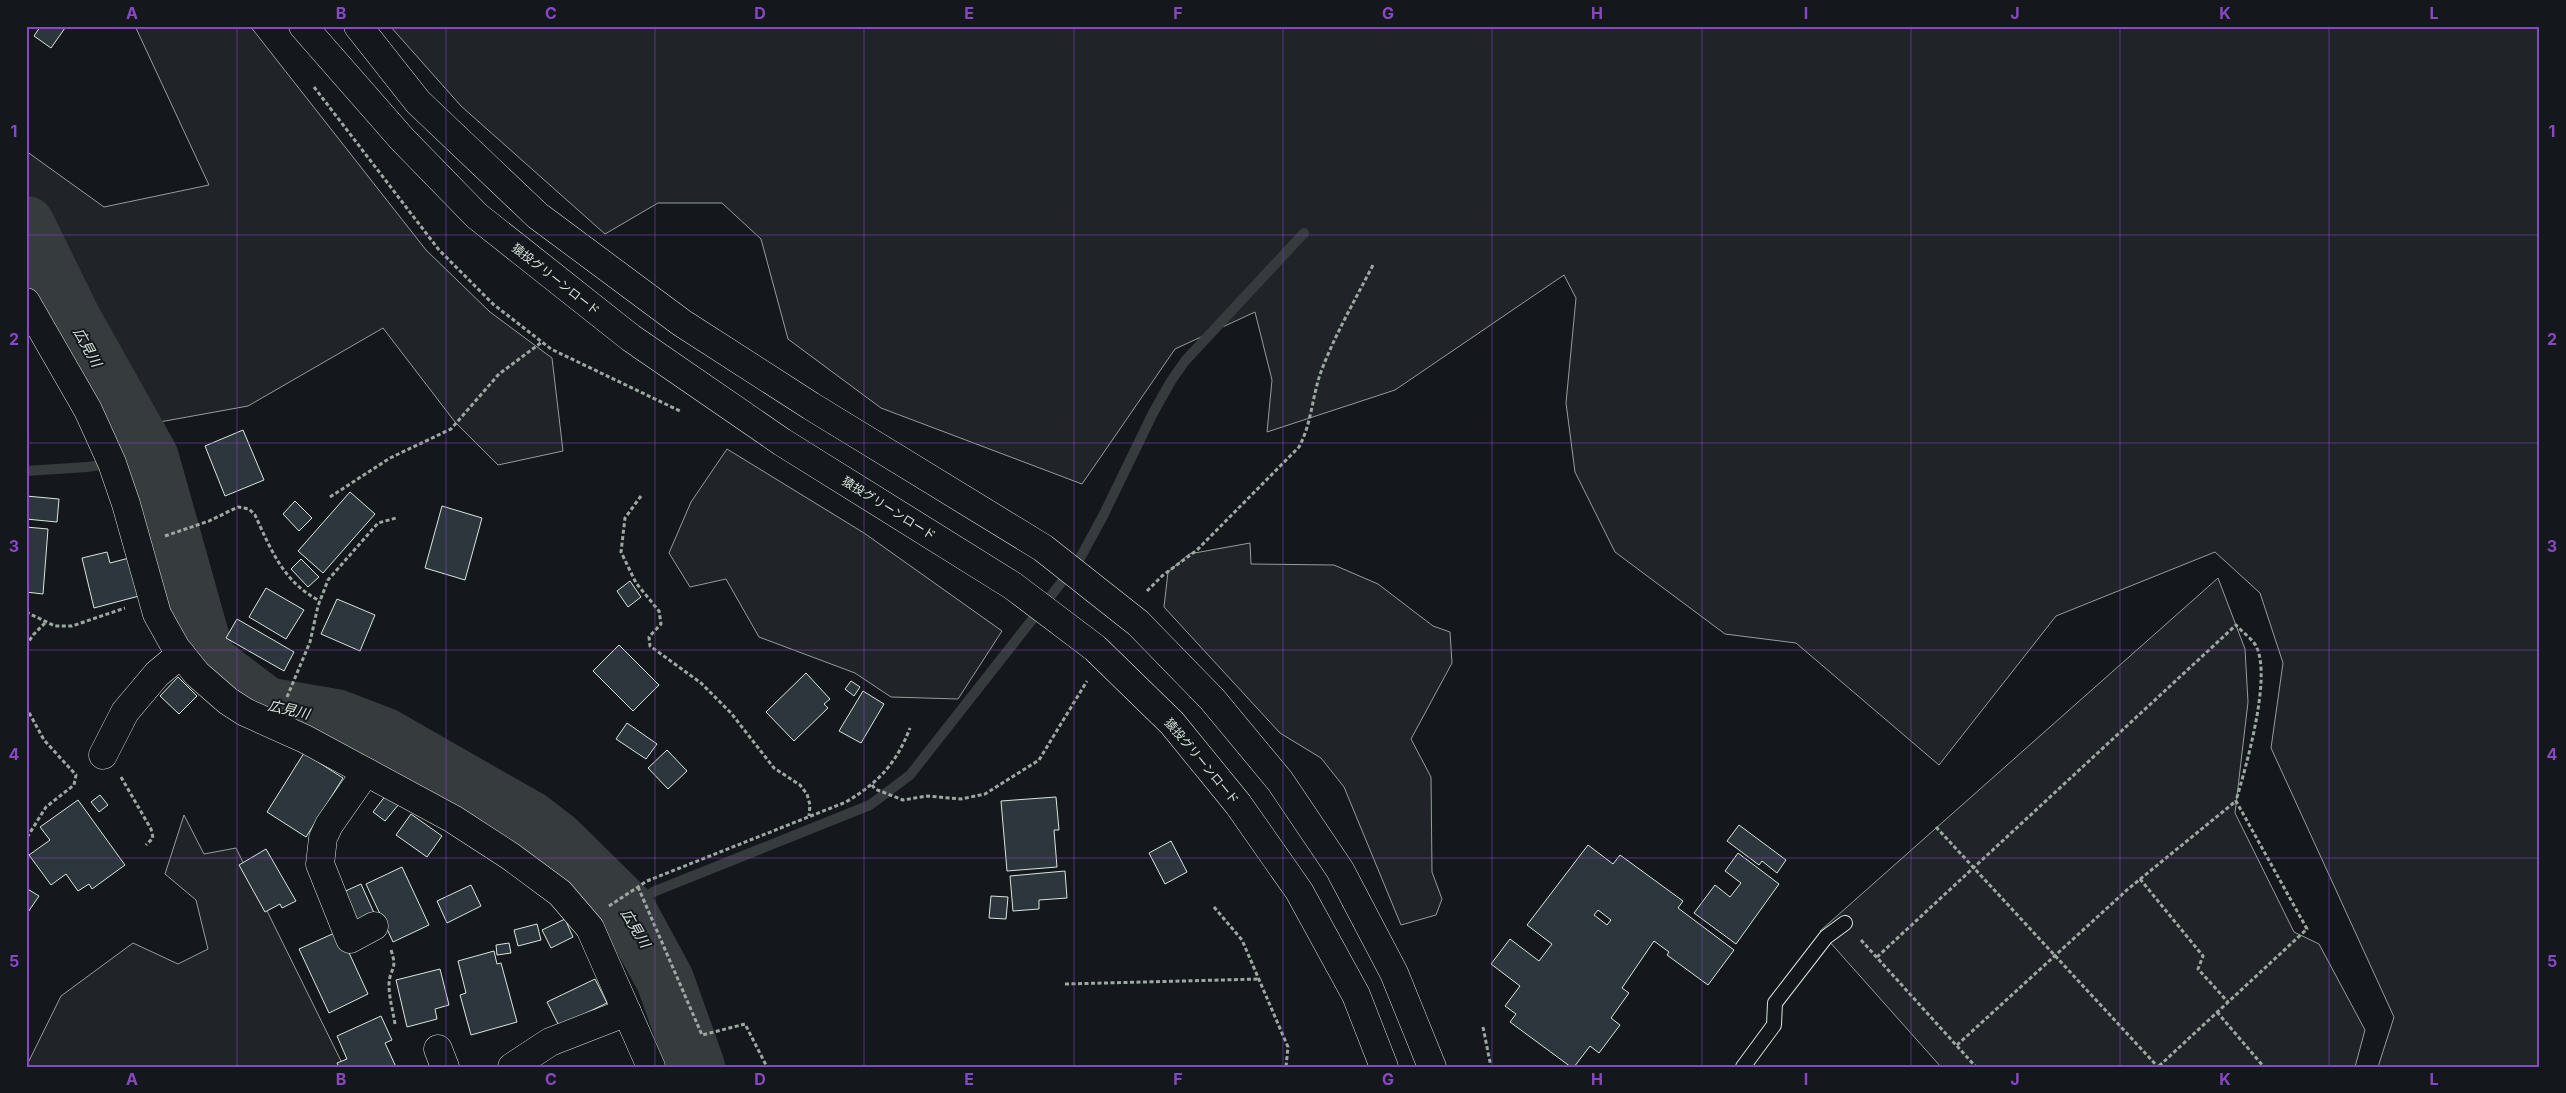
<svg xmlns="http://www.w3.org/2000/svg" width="2566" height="1093" viewBox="0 0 2566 1093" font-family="Inter,'Noto Sans JP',sans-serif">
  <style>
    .green { fill: #202428; stroke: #939e99 }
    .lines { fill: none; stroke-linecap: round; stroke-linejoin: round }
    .stream { stroke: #363b3e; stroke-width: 10 }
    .river { stroke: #363b3e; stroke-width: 58 }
    .building { fill: #2c363c; stroke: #d8e6dc; fill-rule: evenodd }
    .service-casing { stroke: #d8e6dc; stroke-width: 16 }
    .minor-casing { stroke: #d8e6dc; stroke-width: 29 }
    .primary-casing { stroke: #d8e6dc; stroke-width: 29 }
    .path { stroke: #9da8a2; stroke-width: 3; stroke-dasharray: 4 2.5; stroke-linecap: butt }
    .service { stroke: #14181c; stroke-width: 14 }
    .minor { stroke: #14181c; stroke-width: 28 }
    .primary { stroke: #14181c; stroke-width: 28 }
    .grid { fill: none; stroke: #8948c3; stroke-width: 1; stroke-opacity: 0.55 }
    .labels { text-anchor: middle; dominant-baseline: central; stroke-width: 4; stroke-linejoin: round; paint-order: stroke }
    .street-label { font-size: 12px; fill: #d8e6dc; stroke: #14181c }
    .water-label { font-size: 14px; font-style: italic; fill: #d8e6dc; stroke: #14181c }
    .neatline { fill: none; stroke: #8948c3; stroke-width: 2 }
    .grid-label { font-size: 16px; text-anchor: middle; font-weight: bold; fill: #8948c3 }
  </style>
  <rect width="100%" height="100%" fill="#14181c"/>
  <g class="green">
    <path d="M135 26H250L426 250 490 312 552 358 563 451 498 465 455 422 383 328 248 406 143 425 26 200V151L104 207 209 185Z"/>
    <path d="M390 26H2540V1067H2378L2394 1017 2271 748 2283 663 2260 593 2215 552 2056 616 1939 765 1796 643 1725 634 1615 552 1575 472 1566 403 1576 298 1564 275 1395 390 1267 432 1272 380 1255 312 1175 349 1082 484 881 408 788 339 761 239 722 203H658L605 234 461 106Z"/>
    <path d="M727 449 864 533 1002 631 958 699 891 697 855 673 759 637 726 579 690 587 669 553 691 502Z"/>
    <path d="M1250 543 1251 564 1334 565 1378 584 1433 626 1450 632 1452 663 1411 739 1431 777 1432 872 1442 899 1436 915 1401 925 1344 787 1321 758 1280 733 1164 607 1168 572 1189 554Z"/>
    <path d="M2218 578 2245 649 2248 702 2235 813 2294 932 2319 944 2365 1030 2355 1067H1941L1820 931Z"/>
    <path d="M184 815 204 854 236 848 344 1067H26L61 996 133 943 178 964 208 949 196 900 165 874Z"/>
  </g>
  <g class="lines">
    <g class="stream">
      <path d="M26 471 87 467 150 458"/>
      <path d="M627 910 653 892 870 805 910 775 1079 560 1103 516 1153 413 1171 381 1185 361 1304 233"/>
    </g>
    <path class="river" d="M26 225 73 321 150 458 207 661 266 706 336 718 383 736 530 820 556 840 627 910 665 980 696 1067"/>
  </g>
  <g class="building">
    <path d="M38 26H63L65 28 51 48 34 36 40 27Z"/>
    <path d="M243 430 264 480 225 496 205 446Z"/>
    <path d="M350 492 375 514 323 573 298 551Z"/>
    <path d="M26 496 59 499 57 522 26 519Z"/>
    <path d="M295 501 312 518 299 531 283 514Z"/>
    <path d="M442 506 482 518 465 580 425 568Z"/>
    <path d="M26 527 48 529 43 594 26 592Z"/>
    <path d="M107 552 110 563 129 558 139 596 94 608 82 558Z"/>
    <path d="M301 559 319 577 308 587 291 569Z"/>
    <path d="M630 581 641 597 628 607 617 591Z"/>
    <path d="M266 588 304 610 286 639 249 617Z"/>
    <path d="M337 599 375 615 360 651 321 634Z"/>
    <path d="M237 619 294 652 284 671 226 638Z"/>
    <path d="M619 645 659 685 633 711 593 671Z"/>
    <path d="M806 673 830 699 824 704 828 708 794 741 766 712Z"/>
    <path d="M178 677 197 696 179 714 160 696Z"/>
    <path d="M851 681 860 687 854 696 845 689Z"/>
    <path d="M863 691 884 704 861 743 839 731Z"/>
    <path d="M627 723 657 744 646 759 616 739Z"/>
    <path d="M667 750 687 771 668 789 648 768Z"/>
    <path d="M304 753 343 778 306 837 267 812Z"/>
    <path d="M100 795 108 805 99 812 91 802Z"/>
    <path d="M386 795 399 804 385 821 373 812Z"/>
    <path d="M1056 797 1059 830H1054L1057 867 1007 871 1001 801Z"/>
    <path d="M78 800 125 865 92 889 89 884 78 891 66 874 51 885 29 855 50 840 40 827Z"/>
    <path d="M411 814 442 836 427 857 396 835Z"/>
    <path d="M1739 825 1786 860 1777 873 1762 861 1759 865 1727 841Z"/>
    <path d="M1171 841 1187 872 1165 884 1149 853Z"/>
    <path d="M1588 845 1613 864 1620 855 1683 901 1678 908 1734 950 1708 985 1667 955 1669 952 1654 941 1622 988 1629 993 1611 1018 1620 1025 1599 1053 1590 1046 1574 1067H1571L1510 1022 1516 1014 1505 1006 1520 986 1491 964 1510 939 1539 961 1552 944 1527 925ZM1598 910 1611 920 1607 925 1594 915Z"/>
    <path d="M266 849 296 901 282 908 280 904 265 912 239 865Z"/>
    <path d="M1738 853 1779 884 1736 944 1694 913 1715 885 1730 897 1741 883 1725 871Z"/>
    <path d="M402 867 429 925 393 942 366 884Z"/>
    <path d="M1065 871 1067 898 1039 900V909L1013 911 1010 876Z"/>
    <path d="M361 884 374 913 354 922 341 893Z"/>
    <path d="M471 885 481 906 447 923 437 901Z"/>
    <path d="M26 888 39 896 26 915Z"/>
    <path d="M991 896 1008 897 1006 919 989 918Z"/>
    <path d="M565 919 573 937 551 948 542 930Z"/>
    <path d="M537 924 541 940 518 946 514 930Z"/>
    <path d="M339 931 368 994 329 1013 299 949Z"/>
    <path d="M509 943 511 953 497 955 496 945Z"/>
    <path d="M494 951 497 964 501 963 517 1022 471 1035 460 995 466 993 458 961Z"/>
    <path d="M440 969 449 1005 435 1009 437 1019 407 1027 396 980Z"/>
    <path d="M595 979 607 1003 559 1026 547 1002Z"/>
    <path d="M381 1016 392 1040 385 1043 396 1067H339L337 1063 347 1059 337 1036Z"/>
  </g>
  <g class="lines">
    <defs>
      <path id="service" d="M1743 1067 1774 1025 1775 1003 1826 937 1845 923"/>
      <g id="minor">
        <path d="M26 302 88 410 112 463 126 504 157 614 176 648 197 674 228 701 245 712 305 739 453 819 510 856 560 893 590 928 651 1067"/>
        <path d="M103 755 125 712 157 674 181 654"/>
        <path d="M366 772 329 825 323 838 320 864 350 939 374 926"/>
        <path d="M438 1049 445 1067"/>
        <path d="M512 1067 550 1042 627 1012"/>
      </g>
      <g id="primary">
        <path d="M303 26 402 139 477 216 631 338 782 442 1013 586 1095 648 1172 723 1238 804 1299 891 1356 995 1384 1067"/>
        <path d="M358 26 418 102 538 216 682 323 811 406 1043 548 1138 623 1212 699 1280 781 1340 870 1394 973 1432 1067"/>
      </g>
    </defs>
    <use href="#service" class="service-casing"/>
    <use href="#minor" class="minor-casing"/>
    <use href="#primary" class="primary-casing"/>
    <g class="path">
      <path d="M314 87 439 250 493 304 551 349 680 411"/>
      <path d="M641 496 625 518 621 552 636 583 659 611 661 624 649 637 650 646 701 683 731 713 774 768 800 785 807 794 810 805 809 816"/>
      <path d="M330 497 390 458 451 429 499 374 542 342"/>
      <path d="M165 536 209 521 238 507 249 509 255 515C271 550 284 583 320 601"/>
      <path d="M1147 591 1162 576 1197 550 1299 447C1312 423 1312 395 1322 369 1336 333 1355 300 1373 265"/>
      <path d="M26 612 55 626H72L125 608"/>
      <path d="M26 646 33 635 46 622"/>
      <path d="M287 697 310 642 318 606 328 580 378 523 396 518"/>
      <path d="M26 707 44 740 76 775 74 785 46 807 26 839"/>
      <path d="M121 777 151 829 153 838 146 845"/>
      <path d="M872 785 875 789 903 800 927 796 961 799 985 794 1039 760 1087 681"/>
      <path d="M1936 827 2158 1067"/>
      <path d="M2140 879 2203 956 2198 969 2228 1002"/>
      <path d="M638 887 702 1035 745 1024 767 1067"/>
      <path d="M609 906 647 881 846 802C879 782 896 764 910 728"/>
      <path d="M1214 907 1242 940 1288 1047 1286 1067"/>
      <path d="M1861 940 1976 1067"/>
      <path d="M391 950C398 971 390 967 389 984 389 998 393 1011 395 1024"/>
      <path d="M1877 957 2236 625C2242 632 2254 640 2257 648 2271 681 2246 766 2236 801L2307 929 2158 1067"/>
      <path d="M1065 984 1259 979"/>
      <path d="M2217 1012 2264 1067"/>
      <path d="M1483 1027 1491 1067"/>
      <path d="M1957 1045 2128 889 2236 801"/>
    </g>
    <use href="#service" class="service"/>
    <use href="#minor" class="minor"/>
    <use href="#primary" class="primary"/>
  </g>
  <path class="grid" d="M237 26V1067M446 26V1067M655 26V1067M864 26V1067M1074 26V1067M1283 26V1067M1492 26V1067M1702 26V1067M1911 26V1067M2120 26V1067M2329 26V1067M26 235H2540M26 443H2540M26 650H2540M26 858H2540"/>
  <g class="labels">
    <g class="street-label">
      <text transform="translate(556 279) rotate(38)">猿投グリーンロード</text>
      <text transform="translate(889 508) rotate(32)">猿投グリーンロード</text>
      <text transform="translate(1202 761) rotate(50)">猿投グリーンロード</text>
    </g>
    <g class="water-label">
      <text transform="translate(88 347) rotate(61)">広見川</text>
      <text transform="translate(289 709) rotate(13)">広見川</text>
      <text transform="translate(636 928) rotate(59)">広見川</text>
    </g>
  </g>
  <rect width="2566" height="1093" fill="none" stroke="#14181c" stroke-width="55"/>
  <rect x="28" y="28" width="2510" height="1038" class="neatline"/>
  <g class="grid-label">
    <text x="132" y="19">A</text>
    <text x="341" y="19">B</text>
    <text x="551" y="19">C</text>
    <text x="760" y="19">D</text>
    <text x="969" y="19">E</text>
    <text x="1178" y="19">F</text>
    <text x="1388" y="19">G</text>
    <text x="1597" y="19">H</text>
    <text x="1806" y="19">I</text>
    <text x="2015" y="19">J</text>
    <text x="2225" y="19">K</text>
    <text x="2434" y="19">L</text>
    <text x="14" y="137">1</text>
    <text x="2552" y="137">1</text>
    <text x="14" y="345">2</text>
    <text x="2552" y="345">2</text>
    <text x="14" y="552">3</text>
    <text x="2552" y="552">3</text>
    <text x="14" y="760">4</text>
    <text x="2552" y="760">4</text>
    <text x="14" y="967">5</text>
    <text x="2552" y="967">5</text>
    <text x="132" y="1085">A</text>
    <text x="341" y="1085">B</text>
    <text x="551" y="1085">C</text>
    <text x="760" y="1085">D</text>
    <text x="969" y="1085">E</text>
    <text x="1178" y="1085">F</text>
    <text x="1388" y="1085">G</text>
    <text x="1597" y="1085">H</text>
    <text x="1806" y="1085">I</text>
    <text x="2015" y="1085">J</text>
    <text x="2225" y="1085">K</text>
    <text x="2434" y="1085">L</text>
  </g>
</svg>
